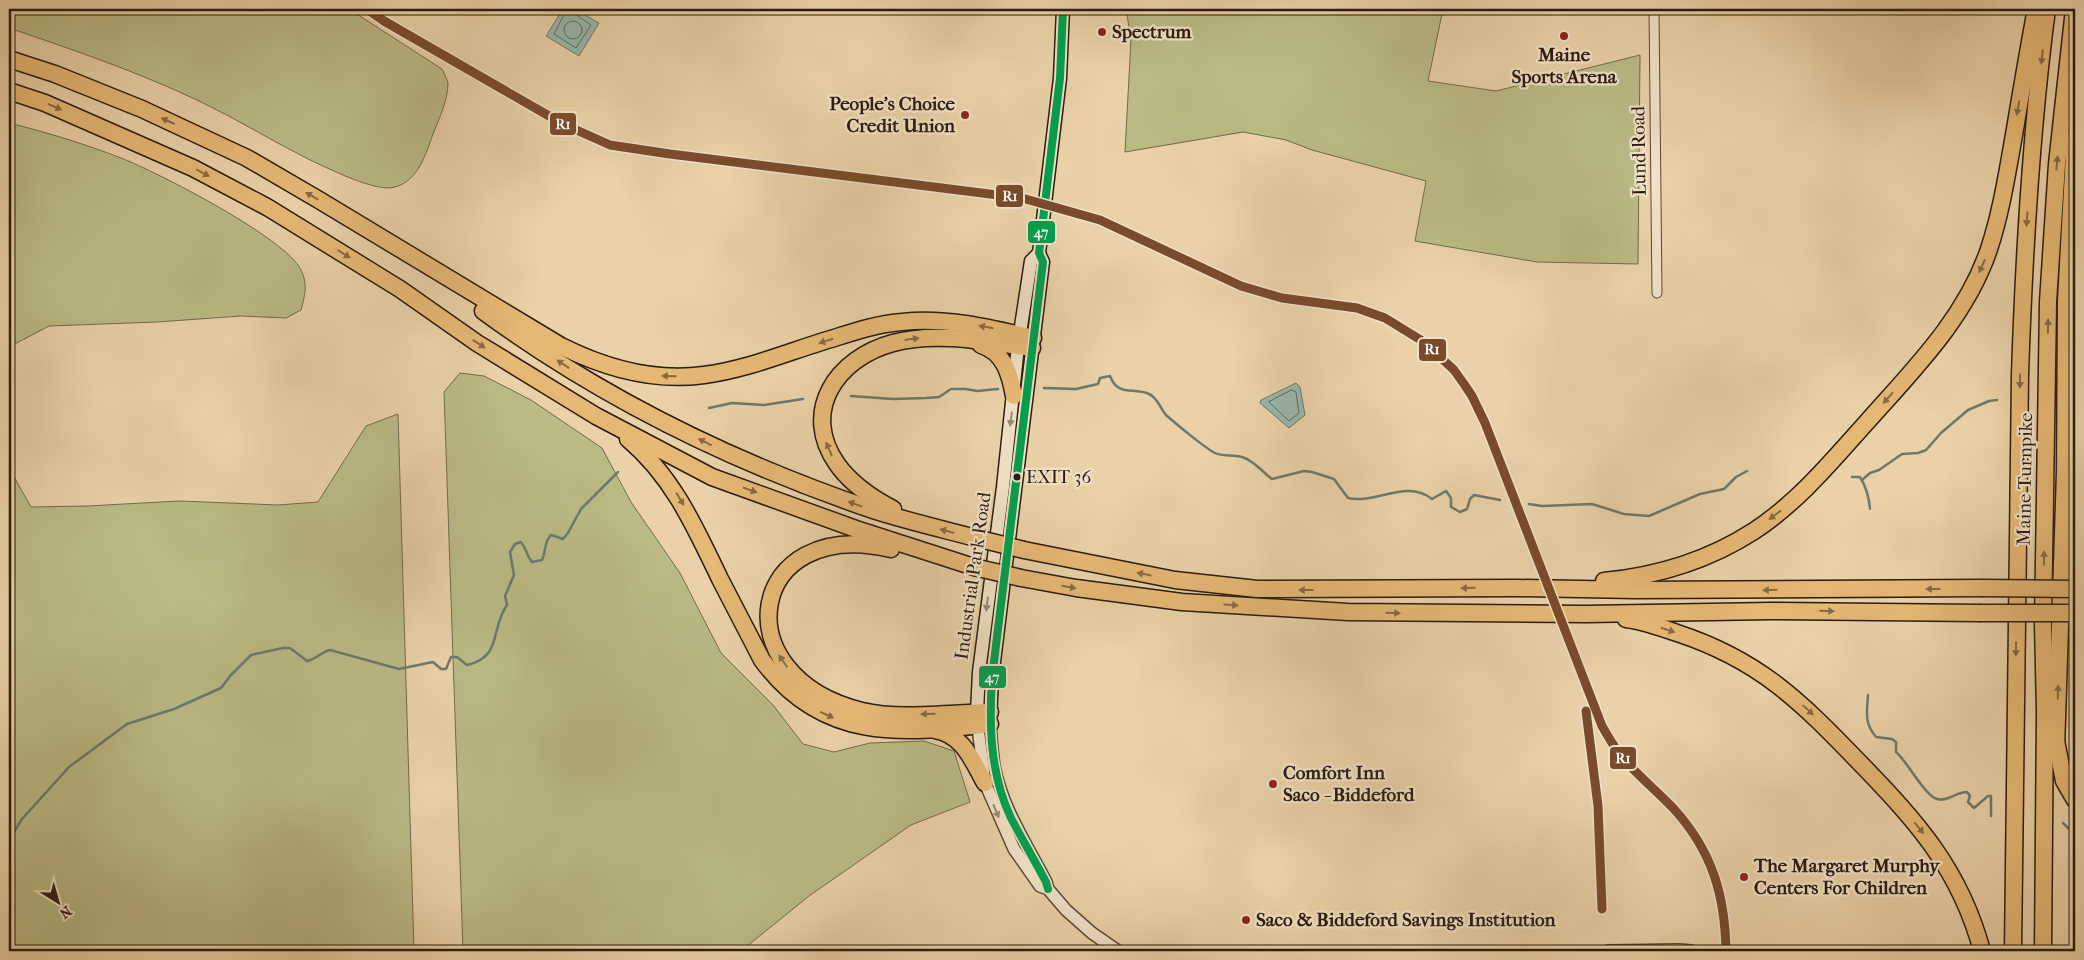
<svg xmlns="http://www.w3.org/2000/svg" width="2084" height="960" viewBox="0 0 2084 960" font-family="'IM FELL French Canon',serif">
  <style>
    .green { fill: #baba85; stroke: #726a4a }
    .water { fill: #98b7ac; stroke: #6c796d }
    .lines { fill: none; stroke-linecap: round; stroke-linejoin: round }
    .shore { stroke: #61695e; stroke-width: 1 }
    .stream { stroke: #6c796d; stroke-width: 2.5 }
    .minor-casing { stroke: #5a4835; stroke-width: 11 }
    .tertiary-casing { stroke: #5a4835; stroke-width: 14 }
    .secondary-casing { stroke: #2a1b0f; stroke-width: 15 }
    .motorway-casing { stroke: #2a1b0f; stroke-width: 19 }
    .minor { stroke: #f1e1c6; stroke-width: 9 }
    .tertiary { stroke: #f1e1c6; stroke-width: 11 }
    .secondary { stroke: #f1e1c6; stroke-width: 12 }
    .motorway { stroke: #e5b874; stroke-width: 16 }
    .motorway-bridge-casing { stroke: #2a1b0f; stroke-width: 19; stroke-linecap: butt }
    .motorway-bridge { stroke: #e5b874; stroke-width: 16 }
    .bus-1-casing { stroke: #f1e1c6; stroke-width: 11 }
    .bus-1 { stroke: #029f4e; stroke-width: 8 }
    .rail-1-casing { stroke: #f1e1c6; stroke-width: 12 }
    .rail-1 { stroke: #7a4b2a; stroke-width: 9 }
    .oneway { fill: #886a42 }
    .oneway2 { fill: #978874 }
    .poi-dot { fill: #8f2418; stroke: #f1e1c6; stroke-width: 2 }
    .bus-dot { fill: #2a1b0f; stroke: #f1e1c6; stroke-width: 2 }
    .labels { text-anchor: middle; dominant-baseline: central; stroke-width: 4.5; stroke-linejoin: round; paint-order: stroke }
    .bus-label { font-size: 18px; fill: #2a1b0f; stroke: #f1e1c6; text-anchor: start }
    .poi-label { font-size: 19px; font-weight: bold; fill: #2a1b0f; stroke: #f1e1c6; text-anchor: start }
    .street-label { font-size: 19px; fill: #2a1b0f; stroke: #f1e1c6 }
    .line-badge { stroke: #f1e1c6; stroke-width: 2 }
    .badge-label { font-size: 14px; text-anchor: middle; font-weight: bold; fill: #fff }
  </style>
  <rect width="100%" height="100%" fill="#ead1a7"/>
  <filter id="stains"><feTurbulence type="fractalNoise" baseFrequency=".004" numOctaves="4"/><feColorMatrix values="0 0 0 0 .2 0 0 0 0 .09 0 0 0 0 .02 0 0 0 .5 -.17"/></filter>
  <radialGradient id="worn" r=".72"><stop offset=".6" stop-color="#630" stop-opacity="0"/><stop offset="1" stop-color="#630" stop-opacity=".3"/></radialGradient>
  <g class="green">
    <path d="M9 9H349L442 69C444 73 447 79 448 83 448 100 439 119 433 134 426 154 418 181 395 187 376 193 328 168 310 160 272 141 237 119 199 101 138 72 74 50 9 28Z"/>
    <path d="M1126 9H1443L1428 81 1496 91 1640 55 1638 264 1537 262 1415 241 1426 181 1312 150 1286 140 1243 132 1125 152 1131 39Z"/>
    <path d="M9 123C46 132 85 144 121 158 157 172 286 238 301 270 308 284 305 295 301 310L286 318 241 316 157 322 49 326 11 346 9 359Z"/>
    <path d="M460 373 484 376 531 400 602 448 631 502 680 573 721 653 773 705 803 744 834 752 870 743 924 741 954 751 970 802 911 825 809 896 741 951H463L444 392Z"/>
    <path d="M398 414 414 951H9V468L31 507 87 506 180 501 278 505 318 502 366 426Z"/>
  </g>
  <g class="water">
    <path d="M563 9H575L599 23 579 56 546 36Z"/>
    <path d="M1296 383 1300 387 1305 415 1289 428 1260 403 1261 400Z"/>
  </g>
  <g class="lines">
    <g class="shore">
      <path d="M567 9 554 34 576 48 591 25 575 14 573 9"/>
      <circle cx="573" cy="30" r="9"/>
      <path d="M1292 390 1296 392 1299 413 1289 421 1269 402Z"/>
    </g>
    <g class="stream">
      <path d="M1044 388 1076 389 1098 384 1100 378 1110 376C1118 397 1133 387 1149 394 1158 398 1160 408 1166 415 1175 423 1205 448 1215 453 1223 457 1233 454 1242 457 1255 461 1261 471 1272 479L1304 471 1312 472 1334 479 1348 498C1377 504 1406 479 1432 499L1446 491 1451 498V507L1460 512 1467 509 1470 499 1474 495 1500 500"/>
      <path d="M851 396 893 399 926 398 939 397 951 389H966L977 391 998 389"/>
      <path d="M709 408 732 403 764 405 803 399"/>
      <path d="M1852 477H1860C1867 488 1869 497 1870 509"/>
      <path d="M1862 480 1870 473 1879 470 1902 454 1918 453 1926 450 1941 433 1968 410 1989 401 1997 400"/>
      <path d="M1529 504 1542 506 1592 504 1624 514 1649 516 1700 494 1724 489 1736 477 1747 471"/>
      <path d="M1868 695C1867 712 1864 723 1876 737L1892 739 1896 742V752C1907 761 1925 796 1937 799 1948 802 1956 792 1967 792L1970 796 1968 802 1974 808 1988 796H1991V816"/>
      <path d="M2063 823 2075 835"/>
      <path d="M9 840 22 819 69 767 127 724 174 709 221 688 230 676 251 655 283 648H290L307 661C315 660 321 652 330 650L399 669 433 662 441 669H446L451 657H457L467 665C503 657 490 628 507 605L505 596 514 575 510 552 515 544 521 542C527 549 526 555 532 562L542 560C546 552 544 541 551 535L563 539 568 533 581 509 618 472"/>
    </g>
    <defs>
      <path id="minor" d="M1654 9 1657 293"/>
      <g id="tertiary">
        <path d="M977 720 985 783 1014 849 1040 886 1048 889 1066 910 1092 933 1118 951"/>
        <path d="M990 724C991 738 992 752 994 766 1002 808 1027 845 1046 882L1048 889"/>
        <path d="M1608 951 1679 950 1691 951"/>
      </g>
      <g id="secondary">
        <path d="M977 712 979 672 1003 487 1018 346 1031 261 1039 253"/>
        <path d="M990 721 992 678 1043 262 1039 253 1060 78 1063 9"/>
      </g>
      <g id="motorway">
        <path d="M9 59 55 74 142 109 247 158 319 200 561 346C605 368 654 382 704 375 744 370 783 354 821 342 848 334 874 324 902 322 946 317 991 328 1033 338"/>
        <path d="M9 91 45 103 193 168 267 207 400 289 477 343 596 416 712 477 856 529 974 567"/>
        <path d="M483 311C600 397 735 463 873 510 907 521 942 529 976 538"/>
        <path d="M981 345C1004 352 1010 374 1014 396"/>
        <path d="M628 439C673 477 695 527 720 579 734 606 748 633 762 660 822 742 900 734 990 724"/>
        <path d="M893 509C872 498 851 484 837 464 800 411 837 358 893 343 937 331 988 342 1032 348"/>
        <path d="M891 549C748 515 720 676 862 711 898 720 952 713 990 712"/>
        <path d="M1024 550 1175 580 1257 589 1517 588 1636 590 1981 588"/>
        <path d="M1021 578 1076 588 1182 602 1348 612 1586 614 1771 611 1979 613"/>
        <path d="M1604 581C1657 576 1709 560 1754 531 1798 502 1831 462 1866 423 1912 371 1966 318 1989 249 2001 213 2007 174 2014 135 2021 93 2028 51 2036 9"/>
        <path d="M1626 619C1643 621 1660 627 1677 633 1760 660 1801 702 1860 763 1917 822 1960 869 1982 951"/>
        <path d="M935 730C963 734 973 762 985 783"/>
        <path d="M2056 741 2064 781 2075 800"/>
        <path d="M2056 749 2065 472 2066 301 2075 135"/>
        <path d="M2013 951 2020 375C2024 253 2031 130 2047 9"/>
        <path d="M2043 951 2045 711 2043 624 2048 302 2057 164 2074 9"/>
      </g>
    </defs>
    <use href="#minor" class="minor-casing"/>
    <use href="#tertiary" class="tertiary-casing"/>
    <use href="#secondary" class="secondary-casing"/>
    <use href="#motorway" class="motorway-casing"/>
    <use href="#minor" class="minor"/>
    <use href="#tertiary" class="tertiary"/>
    <use href="#secondary" class="secondary"/>
    <use href="#motorway" class="motorway"/>
    <defs>
      <g id="motorway-bridge">
        <path d="M976 538 1024 550"/>
        <path d="M974 567 1021 578"/>
        <path d="M1981 588 2075 589"/>
        <path d="M1979 613H2075"/>
      </g>
    </defs>
    <use href="#motorway-bridge" class="motorway-bridge-casing"/>
    <use href="#motorway-bridge" class="motorway-bridge"/>
    <defs>
      <path id="bus-1" d="M1048 889 1046 882C1035 861 1022 839 1011 818 990 774 989 725 992 678L1043 262 1039 253 1060 78 1063 9"/>
    </defs>
    <use href="#bus-1" class="bus-1-casing"/>
    <use href="#bus-1" class="bus-1"/>
    <defs>
      <g id="rail-1">
        <path d="M367 9 384 21 563 124 610 145 670 154 1022 198 1100 220 1241 286 1282 298 1357 308 1385 318 1424 342 1454 370 1464 384 1472 396 1485 423 1602 726C1608 736 1614 748 1623 758 1638 776 1657 791 1674 809 1712 851 1725 895 1726 951"/>
        <path d="M1586 711 1598 806 1602 909"/>
      </g>
    </defs>
    <use href="#rail-1" class="rail-1-casing"/>
    <use href="#rail-1" class="rail-1"/>
  </g>
  <defs><path id="oneway-solid" d="M-6-.8H1V-3.2L6.5 0L1 3.2V.8H-6Z" transform="scale(1.25)"/></defs>
  <g class="oneway">
    <use href="#oneway-solid" transform="translate(2042 57) rotate(96)"/>
    <use href="#oneway-solid" transform="translate(55 107) rotate(24)"/>
    <use href="#oneway-solid" transform="translate(2018 108) rotate(100)"/>
    <use href="#oneway-solid" transform="translate(168 121) rotate(-155)"/>
    <use href="#oneway-solid" transform="translate(2057 163) rotate(-85)"/>
    <use href="#oneway-solid" transform="translate(203 173) rotate(28)"/>
    <use href="#oneway-solid" transform="translate(312 196) rotate(-150)"/>
    <use href="#oneway-solid" transform="translate(2027 219) rotate(94)"/>
    <use href="#oneway-solid" transform="translate(344 254) rotate(32)"/>
    <use href="#oneway-solid" transform="translate(1982 266) rotate(114)"/>
    <use href="#oneway-solid" transform="translate(2048 326) rotate(-89)"/>
    <use href="#oneway-solid" transform="translate(986 327) rotate(-171)"/>
    <use href="#oneway-solid" transform="translate(912 339) rotate(-7)"/>
    <use href="#oneway-solid" transform="translate(826 341) rotate(163)"/>
    <use href="#oneway-solid" transform="translate(479 344) rotate(33)"/>
    <use href="#oneway-solid" transform="translate(563 364) rotate(-147)"/>
    <use href="#oneway-solid" transform="translate(669 376) rotate(-178)"/>
    <use href="#oneway-solid" transform="translate(2020 381) rotate(91)"/>
    <use href="#oneway-solid" transform="translate(1888 398) rotate(132)"/>
    <use href="#oneway-solid" transform="translate(705 442) rotate(-154)"/>
    <use href="#oneway-solid" transform="translate(829 449) rotate(-113)"/>
    <use href="#oneway-solid" transform="translate(750 490) rotate(19)"/>
    <use href="#oneway-solid" transform="translate(680 499) rotate(59)"/>
    <use href="#oneway-solid" transform="translate(855 504) rotate(-160)"/>
    <use href="#oneway-solid" transform="translate(1775 515) rotate(143)"/>
    <use href="#oneway-solid" transform="translate(947 531) rotate(-165)"/>
    <use href="#oneway-solid" transform="translate(2044 558) rotate(-89)"/>
    <use href="#oneway-solid" transform="translate(1144 574) rotate(-169)"/>
    <use href="#oneway-solid" transform="translate(1069 587) rotate(10)"/>
    <use href="#oneway-solid" transform="translate(1468 588) rotate(179)"/>
    <use href="#oneway-solid" transform="translate(1933 589) rotate(180)"/>
    <use href="#oneway-solid" transform="translate(1306 590) rotate(180)"/>
    <use href="#oneway-solid" transform="translate(1770 590) rotate(179)"/>
    <use href="#oneway-solid" transform="translate(1231 605) rotate(3)"/>
    <use href="#oneway-solid" transform="translate(1827 611) rotate(1)"/>
    <use href="#oneway-solid" transform="translate(1393 613) rotate(1)"/>
    <use href="#oneway-solid" transform="translate(1668 630) rotate(18)"/>
    <use href="#oneway-solid" transform="translate(2016 649) rotate(91)"/>
    <use href="#oneway-solid" transform="translate(783 661) rotate(-124)"/>
    <use href="#oneway-solid" transform="translate(2058 692) rotate(-88)"/>
    <use href="#oneway-solid" transform="translate(1808 710) rotate(43)"/>
    <use href="#oneway-solid" transform="translate(928 714) rotate(178)"/>
    <use href="#oneway-solid" transform="translate(827 715) rotate(24)"/>
    <use href="#oneway-solid" transform="translate(1919 828) rotate(51)"/>
  </g>
  <g class="oneway2">
    <use href="#oneway-solid" transform="translate(1011 419) rotate(97)"/>
    <use href="#oneway-solid" transform="translate(987 604) rotate(97)"/>
    <use href="#oneway-solid" transform="translate(996 811) rotate(68)"/>
  </g>
  <g class="poi-dot">
    <circle cx="1102" cy="32" r="5"/>
    <circle cx="1564" cy="36" r="5"/>
    <circle cx="965" cy="115" r="5"/>
    <circle cx="1273" cy="784" r="5"/>
    <circle cx="1744" cy="877" r="5"/>
    <circle cx="1246" cy="920" r="5"/>
  </g>
  <circle class="bus-dot" cx="1017" cy="477" r="4.5"/>
  <g class="labels">
    <g class="bus-label">
      <text x="1026" y="477">EXIT 36</text>
    </g>
    <g class="poi-label">
      <text x="1112" y="32">Spectrum</text>
      <text x="1564" y="55" text-anchor="middle">Maine<tspan x="1564" dy="22">Sports Arena</tspan></text>
      <text x="955" y="104" text-anchor="end">People's Choice<tspan x="955" dy="22">Credit Union</tspan></text>
      <text x="1283" y="773">Comfort Inn<tspan x="1283" dy="22">Saco - Biddeford</tspan></text>
      <text x="1754" y="866">The Margaret Murphy<tspan x="1754" dy="22">Centers For Children</tspan></text>
      <text x="1256" y="920">Saco &amp; Biddeford Savings Institution</text>
    </g>
    <g class="street-label">
      <text transform="translate(1639 151) rotate(-91)">Lund Road</text>
      <text transform="translate(2025 479) rotate(-89)">Maine Turnpike</text>
      <text transform="translate(973 576) rotate(-82)">Industrial Park Road</text>
    </g>
  </g>
  <g class="line-badge">
    <rect x="549" y="112" width="28" height="24" rx="5" fill="#7a4b2a"/>
    <rect x="995" y="184" width="29" height="24" rx="5" fill="#7a4b2a"/>
    <rect x="1027" y="220" width="29" height="24" rx="5" fill="#029f4e"/>
    <rect x="1418" y="338" width="29" height="24" rx="5" fill="#7a4b2a"/>
    <rect x="978" y="665" width="29" height="24" rx="5" fill="#029f4e"/>
    <rect x="1609" y="746" width="28" height="24" rx="5" fill="#7a4b2a"/>
  </g>
  <g class="badge-label">
    <text x="563" y="129">R1</text>
    <text x="1010" y="201">R1</text>
    <text x="1041" y="237">47</text>
    <text x="1432" y="354">R1</text>
    <text x="992" y="682">47</text>
    <text x="1623" y="763">R1</text>
  </g>
  <rect width="2084" height="960" fill="none" stroke="#ead1a7" stroke-width="30"/>
  <rect x="10" y="10" width="2064" height="940" fill="none" stroke="#2a1b0f" stroke-width="2.5"/>
  <rect x="15" y="15" width="2054" height="930" fill="none" stroke="#2a1b0f"/>
  <g transform="translate(58 902) rotate(143)" stroke="#f1e1c6" stroke-width="4" paint-order="stroke">
  <path d="M0-4L9 19L0 12L-9 19Z" fill="#2a1b0f"/>
  <text y="-8" font-size="14" font-weight="bold" text-anchor="middle" fill="#2a1b0f">N</text>
  </g>
  <rect width="100%" height="100%" filter="url(#stains)"/>
  <rect width="100%" height="100%" fill="url(#worn)"/>
</svg>
